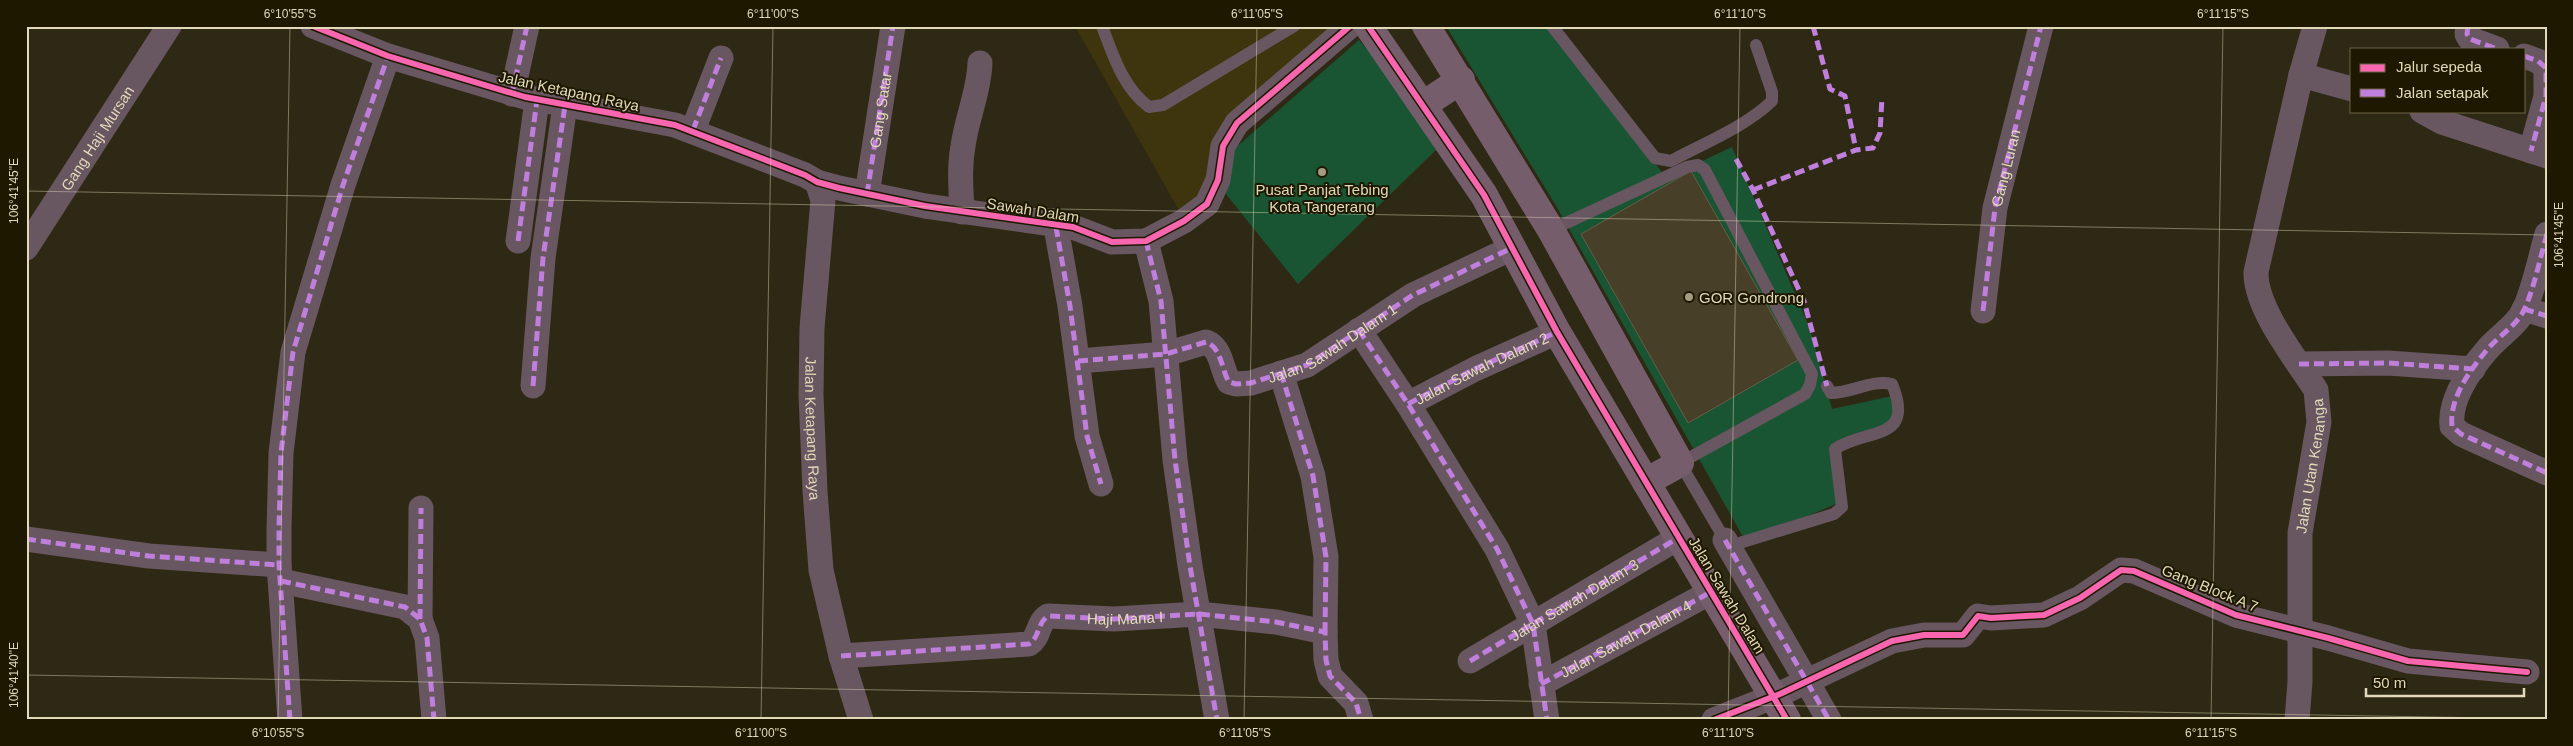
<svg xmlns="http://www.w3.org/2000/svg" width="2573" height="746" viewBox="0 0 2573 746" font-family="Arial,sans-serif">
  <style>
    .built { fill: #3e350e }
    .green { fill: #1a5533 }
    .building { fill: #483f29; stroke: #675d48 }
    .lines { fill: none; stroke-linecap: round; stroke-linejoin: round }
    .lane { stroke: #685660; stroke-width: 12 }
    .street { stroke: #685660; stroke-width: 25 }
    .secondary { stroke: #755d6c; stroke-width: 28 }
    .quiet { stroke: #c07fdc; stroke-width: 5; stroke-dasharray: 10 5; stroke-linecap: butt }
    .cycleway-casing { stroke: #1e1800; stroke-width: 9 }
    .cycleway { stroke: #f766af; stroke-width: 6 }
    .ticks { fill: none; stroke: #e1d9b8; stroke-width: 1; stroke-opacity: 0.45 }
    .poi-dot { fill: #a29b7f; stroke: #1e1800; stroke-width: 2 }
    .labels { text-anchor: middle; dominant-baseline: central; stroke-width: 4; stroke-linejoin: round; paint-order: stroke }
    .street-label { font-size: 15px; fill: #e1d9b8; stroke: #1e1800 }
    .poi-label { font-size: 15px; fill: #e1d9b8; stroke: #1e1800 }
    .neatline { fill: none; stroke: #e1d9b8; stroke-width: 2 }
    .ticks-label { font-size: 12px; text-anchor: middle; fill: #e1d9b8 }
  </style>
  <rect width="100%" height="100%" fill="#2e2914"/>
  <path class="built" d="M1075 26H1333L1215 142 1206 192 1185 221Z"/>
  <g class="green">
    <path d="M1446 26H1555L1666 178 1732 147 1810 329 1832 409 1897 395 1900 426 1832 452 1843 501 1746 542 1555 204Z"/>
    <path d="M1359 40 1407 95 1438 148 1298 284 1226 194 1233 150Z"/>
  </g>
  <path class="building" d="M1691 171 1798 360 1688 423 1581 234Z"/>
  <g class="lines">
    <g class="lane">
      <path d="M1102 26C1113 55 1123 88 1149 107L1163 105 1294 26"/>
      <path d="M1552 26 1655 158 1671 161C1704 143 1745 127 1772 101V92L1756 45"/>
      <path d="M1551 230 1687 167 1698 165 1705 170 1812 374 1810 385 1805 394 1680 463 1725 540 1733 545 1834 514 1842 507 1835 449C1866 428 1916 442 1892 384 1872 379 1852 393 1831 393L1827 386"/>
    </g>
    <g class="street">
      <path d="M313 26 388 56 525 97 675 125 805 175 817 182 839 188 925 206 1073 227 1112 242 1146 241 1184 221 1207 204 1218 180 1223 146 1237 123 1350 26"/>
      <path d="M2468 26 2467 34 2470 39 2497 49"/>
      <path d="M2524 56 2538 61 2546 68V96L2531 151"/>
      <path d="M2301 75 2352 89"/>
      <path d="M512 94 527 26"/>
      <path d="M2422 111 2442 122 2547 156"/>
      <path d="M693 130 721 58"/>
      <path id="s1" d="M817 182 823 200 812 328 811 395 815 491 821 570 841 656 861 720"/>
      <path id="s2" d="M867 194 893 26"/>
      <path d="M962 212C961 189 959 168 963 146 967 117 979 92 980 63"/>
      <path d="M1056 227 1070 306 1087 436 1101 484"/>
      <path d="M2547 234C2540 258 2535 285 2525 308 2517 326 2498 336 2486 351 2470 370 2449 399 2452 426L2461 434 2547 473"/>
      <path d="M518 241 537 100"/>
      <path d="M1146 241 1161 301 1175 460 1190 566 1217 720"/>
      <path id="s3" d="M26 248 169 26"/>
      <path d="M2524 309 2547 316"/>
      <path id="s4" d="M1983 311 1995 208 2041 26"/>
      <path d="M1359 330 1408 404 1497 549 1533 624 1547 720"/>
      <path id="s5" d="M1078 361 1166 354 1206 342C1222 348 1221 369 1229 382L1236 384 1251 383 1307 365 1413 295 1512 248"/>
      <path d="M2299 364 2388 363 2473 369"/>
      <path d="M1281 373 1313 476 1326 557 1325 632"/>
      <path d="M533 386 543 258 565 105"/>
      <path id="s6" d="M1408 404 1475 369 1557 332"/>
      <path d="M26 539 149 556 279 565"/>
      <path d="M1725 540 1829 720"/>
      <path d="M281 581 405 607 420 619 427 638 434 720"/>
      <path d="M420 619 421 508"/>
      <path d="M841 656 1029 644C1040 637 1037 623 1048 616L1114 619 1199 614 1276 622 1325 632 1326 660 1330 676 1356 703 1361 720"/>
      <path d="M1470 661 1678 538"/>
      <path id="s7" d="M1541 684 1711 592"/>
      <path d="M290 720 279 565V529L281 453 293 352 343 185 388 56"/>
      <path d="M1714 720 1780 694 1892 641 1924 635H1963L1978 616 1991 618 2044 615 2080 598 2121 570 2134 571 2236 615 2328 638 2408 661 2527 672"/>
      <path id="s8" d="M2297 720 2300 682V533L2319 422 2316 390C2296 359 2255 308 2256 272L2301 75 2315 26"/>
    </g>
    <g class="secondary">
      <path d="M1368 26 1484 195 1557 332 1787 720"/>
      <path d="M1426 26 1551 230 1680 463 1646 482"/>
      <path d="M1423 105 1461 80"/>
    </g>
    <g class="quiet">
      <path d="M1813 26 1830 89 1845 96 1856 150"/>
      <path d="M2468 26 2467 34 2470 39 2497 49"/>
      <path d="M2524 56 2538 61 2546 68V96L2531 151"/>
      <path d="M512 94 527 26"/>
      <path d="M693 130 721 58"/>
      <path d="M1736 159 1753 190 1804 301 1827 386"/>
      <path d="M1753 190 1856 150 1873 148 1880 133 1882 98"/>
      <path d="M867 194 893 26"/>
      <path d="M1056 227 1070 306 1087 436 1101 484"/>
      <path d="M2547 234C2540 258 2535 285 2525 308 2517 326 2498 336 2486 351 2470 370 2449 399 2452 426L2461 434 2547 473"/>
      <path d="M518 241 537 100"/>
      <path d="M1146 241 1161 301 1175 460 1190 566 1217 720"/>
      <path d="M2524 309 2547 316"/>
      <path d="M1983 311 1995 208 2041 26"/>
      <path d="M1359 330 1408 404 1497 549 1533 624 1547 720"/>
      <path d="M1078 361 1166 354 1206 342C1222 348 1221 369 1229 382L1236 384 1251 383 1307 365 1413 295 1512 248"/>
      <path d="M2299 364 2388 363 2473 369"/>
      <path d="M1281 373 1313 476 1326 557 1325 632"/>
      <path d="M533 386 543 258 565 105"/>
      <path d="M1408 404 1475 369 1557 332"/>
      <path d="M26 539 149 556 279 565"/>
      <path d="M1725 540 1829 720"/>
      <path d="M281 581 405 607 420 619 427 638 434 720"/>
      <path d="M420 619 421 508"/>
      <path id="s9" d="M841 656 1029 644C1040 637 1037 623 1048 616L1114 619 1199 614 1276 622 1325 632 1326 660 1330 676 1356 703 1361 720"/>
      <path id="s10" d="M1470 661 1678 538"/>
      <path d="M1541 684 1711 592"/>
      <path d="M290 720 279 565V529L281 453 293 352 343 185 388 56"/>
    </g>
    <defs>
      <g id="cycleway">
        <path d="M313 26 388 56 525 97 675 125 805 175 817 182 839 188 925 206 1073 227 1112 242 1146 241 1184 221 1207 204 1218 180 1223 146 1237 123 1350 26"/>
        <path d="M1368 26 1484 195 1557 332 1787 720"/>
        <path d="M1714 720 1780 694 1892 641 1924 635H1963L1978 616 1991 618 2044 615 2080 598 2121 570 2134 571 2236 615 2328 638 2408 661 2527 672"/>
      </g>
    </defs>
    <use href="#cycleway" class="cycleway-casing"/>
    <use href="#cycleway" class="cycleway"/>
  </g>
  <path class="ticks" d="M26 191 2547 235M26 675 2547 719M278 720 290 26M761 720 773 26M1244 720 1257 26M1728 720 1740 26M2211 720 2223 26"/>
  <g class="poi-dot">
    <circle cx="1322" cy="172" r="5"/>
    <circle cx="1689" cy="297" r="5"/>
  </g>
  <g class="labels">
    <g class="street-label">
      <text transform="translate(569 91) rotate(12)">Jalan Ketapang Raya</text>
      <text stroke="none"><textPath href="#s2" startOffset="85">Gang Satar</textPath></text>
      <text stroke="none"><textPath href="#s3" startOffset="131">Gang Haji Mursan</textPath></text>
      <text stroke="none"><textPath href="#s4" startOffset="145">Gang Luran</textPath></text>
      <text transform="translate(1033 210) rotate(9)">Sawah Dalam</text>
      <text stroke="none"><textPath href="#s5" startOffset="291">Jalan Sawah Dalam 1</textPath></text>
      <text stroke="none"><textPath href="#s6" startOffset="82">Jalan Sawah Dalam 2</textPath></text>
      <text stroke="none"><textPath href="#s1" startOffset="248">Jalan Ketapang Raya</textPath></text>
      <text stroke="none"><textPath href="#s8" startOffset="255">Jalan Utan Kenanga</textPath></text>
      <text transform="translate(2210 588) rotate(22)">Gang Block A 7</text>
      <text transform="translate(1727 595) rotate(59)">Jalan Sawah Dalam</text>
      <text stroke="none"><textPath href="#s10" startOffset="121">Jalan Sawah Dalam 3</textPath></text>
      <text stroke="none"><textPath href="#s9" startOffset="300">Haji Mana I</textPath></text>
      <text stroke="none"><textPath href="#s7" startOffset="96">Jalan Sawah Dalam 4</textPath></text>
    </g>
    <g class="poi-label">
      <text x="1322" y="189">Pusat Panjat Tebing<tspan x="1322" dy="17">Kota Tangerang</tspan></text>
      <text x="1699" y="297" text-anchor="start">GOR Gondrong</text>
    </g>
  </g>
  <rect width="2573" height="746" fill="none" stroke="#1e1800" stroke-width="55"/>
  <rect x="2350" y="48" width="175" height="65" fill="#1e1800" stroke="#6c654a"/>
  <rect x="2360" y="64" width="25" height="8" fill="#f766af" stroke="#6c654a"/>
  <text x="2396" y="72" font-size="15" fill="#e1d9b8">Jalur sepeda</text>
  <rect x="2360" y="89" width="25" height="8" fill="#c07fdc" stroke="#6c654a"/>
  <text x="2396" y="98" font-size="15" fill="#e1d9b8">Jalan setapak</text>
  <path d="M2366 688v8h158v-8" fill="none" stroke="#e1d9b8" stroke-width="2.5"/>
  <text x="2373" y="688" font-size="15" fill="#e1d9b8" stroke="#1e1800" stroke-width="4" paint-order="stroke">50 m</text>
  <rect x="28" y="28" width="2518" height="690" class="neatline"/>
  <g class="ticks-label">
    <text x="290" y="18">6°10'55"S</text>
    <text x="773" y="18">6°11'00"S</text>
    <text x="1257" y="18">6°11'05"S</text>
    <text x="1740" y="18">6°11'10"S</text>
    <text x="2223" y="18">6°11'15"S</text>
    <text transform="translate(14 191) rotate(-90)" y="4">106°41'45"E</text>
    <text transform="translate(2559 235) rotate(-90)" y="4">106°41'45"E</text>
    <text transform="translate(14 675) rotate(-90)" y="4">106°41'40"E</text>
    <text x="278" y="737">6°10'55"S</text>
    <text x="761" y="737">6°11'00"S</text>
    <text x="1245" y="737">6°11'05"S</text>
    <text x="1728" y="737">6°11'10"S</text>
    <text x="2211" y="737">6°11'15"S</text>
  </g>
</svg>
